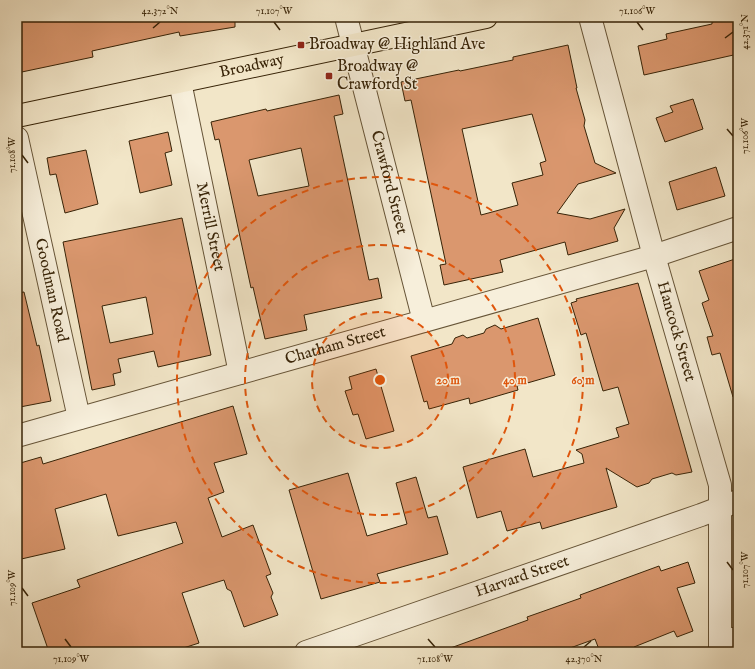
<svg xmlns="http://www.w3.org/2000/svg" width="755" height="669" viewBox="0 0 755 669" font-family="'IM FELL English',serif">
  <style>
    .building { fill: #da976e; stroke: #372307; fill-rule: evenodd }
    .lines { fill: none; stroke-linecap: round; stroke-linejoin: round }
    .minor-casing { stroke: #665437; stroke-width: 24 }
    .major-casing { stroke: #372307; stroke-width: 24 }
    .minor { stroke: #f7efdb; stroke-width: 22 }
    .major { stroke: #f2e6c8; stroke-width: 22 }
    .ticks { fill: none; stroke: #372307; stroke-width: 1.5 }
    .ring { fill: none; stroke: #df560c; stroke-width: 2; stroke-dasharray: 7 5 }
    .poi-dot { fill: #8f2418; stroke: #f7efdb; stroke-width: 1.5 }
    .labels { text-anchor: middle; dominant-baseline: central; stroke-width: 3; stroke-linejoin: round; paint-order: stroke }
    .poi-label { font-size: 16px; fill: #372307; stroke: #f7efdb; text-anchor: start }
    .street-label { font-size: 16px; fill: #372307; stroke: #f7efdb }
    .centre { fill: #df560c; stroke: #f7efdb; stroke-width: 2 }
    .ring-label { font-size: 12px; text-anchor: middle; font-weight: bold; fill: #df560c; stroke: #f7efdb; stroke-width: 3; stroke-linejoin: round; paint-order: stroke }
    .neatline { fill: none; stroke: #372307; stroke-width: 1.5 }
    .ticks-label { font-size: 10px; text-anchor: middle; fill: #372307 }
  </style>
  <rect width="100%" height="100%" fill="#f2e6c8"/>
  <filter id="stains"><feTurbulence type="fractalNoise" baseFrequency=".005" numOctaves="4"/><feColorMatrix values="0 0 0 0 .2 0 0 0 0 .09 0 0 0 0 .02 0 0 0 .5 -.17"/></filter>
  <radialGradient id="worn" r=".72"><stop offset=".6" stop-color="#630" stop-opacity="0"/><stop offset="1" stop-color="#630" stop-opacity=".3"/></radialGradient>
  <g class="building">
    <path d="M17 17H235V27L180 36 179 32 92 51 93 57 17 73Z"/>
    <path d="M738 17V54L644 75 638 46 667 39 666 34 712 24V22Z"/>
    <path d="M568 45 577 88H576L585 120 584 126 595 163 616 173 578 184 557 213 590 219 625 209 614 228 618 241 568 255 565 242 500 260 503 272 444 285 440 265 446 264 411 100 405 101 401 82 459 70 460 71 513 60V57ZM532 114 546 161 540 163 543 175 512 183 518 205 481 215 462 129Z"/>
    <path d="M339 95 343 114 334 116 369 280 378 278 382 298 304 315 307 330 265 339 253 287 251 288 219 139 215 140 211 122 266 109 267 111ZM301 148 309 186 258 196 249 160Z"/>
    <path d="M693 99 703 129 665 142 656 118 673 112 670 106Z"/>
    <path d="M168 132 172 151 165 153 172 185 140 193 129 141Z"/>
    <path d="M86 150 98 204 65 213 56 174 50 175 47 158Z"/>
    <path d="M716 167 725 196 677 210 669 182Z"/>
    <path d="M182 218 211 355 158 367 154 351 118 359 121 372 113 374 115 385 92 390 63 242ZM146 297 153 334 110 343 102 306Z"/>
    <path d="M738 258V396L733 397 720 353 712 355 707 337 713 336 702 303 709 300 699 271Z"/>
    <path d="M638 283 692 472 676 475 672 473 652 479 649 483 637 487 606 468 617 507 542 529 540 522 507 531 501 511 477 518 463 467 525 449 533 477 584 463 582 454 576 450 619 437 616 428 629 424 618 387 603 391 586 333 581 335 571 303 577 301 576 299Z"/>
    <path d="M24 292 37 346 39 345 51 401 20 407 17 393V293Z"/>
    <path d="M538 318 555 375 517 386 518 390 470 404 469 398 429 409 427 401 424 402 411 356 452 344 455 338 463 335 467 338 484 333 486 329 495 325 501 329Z"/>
    <path d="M376 369 394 431 366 439 358 414 353 415 345 391 352 389 349 377Z"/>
    <path d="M233 406 247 454 214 463 224 492 208 498 222 537 253 525 271 574 266 576 273 593 271 597 278 615 244 627 231 591 227 589 224 580 182 593 199 643 171 652H49L32 603 80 587 77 580 183 543 176 522 118 536 106 494 55 509 65 549 17 560V464L41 457 43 464Z"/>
    <path d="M348 473 367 536 407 524 396 483 416 477 428 518 437 516 448 554 377 574 380 582 321 599 289 490Z"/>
    <path d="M688 562 695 583 677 588 693 631 677 637 674 631 634 647 635 652H600L595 639 559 652H445V650L528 620 527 617 581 598 580 595 659 566 661 571Z"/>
  </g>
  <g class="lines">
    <defs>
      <g id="minor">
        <path id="s1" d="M346 17 424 321"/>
        <path id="s2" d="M590 17 654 256 720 485V652"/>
        <path id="s3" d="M180 82 240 373"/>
        <path id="s4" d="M17 138 79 418"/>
        <path id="s5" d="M17 436 654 256 738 228"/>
        <path d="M720 639H738"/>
        <path id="s6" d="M306 652 701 515 738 501"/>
      </g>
      <g id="major">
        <path id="s7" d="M17 116 486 17"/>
      </g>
    </defs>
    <use href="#minor" class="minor-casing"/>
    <use href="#major" class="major-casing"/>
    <use href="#minor" class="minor"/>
    <use href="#major" class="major"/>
  </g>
  <path class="ticks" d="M274 22 280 30M637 22 643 30M153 28 160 22M725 38 733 32M727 129 733 136M22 155 28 163M727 562 733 570M22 588 28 596M65 639 71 647M428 639 435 647M584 647 591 641"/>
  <circle cx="380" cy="380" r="68" fill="#df560c" fill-opacity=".12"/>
  <g class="ring">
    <circle cx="380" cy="380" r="68"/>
    <circle cx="380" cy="380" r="135"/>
    <circle cx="380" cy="380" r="203"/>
  </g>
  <g class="poi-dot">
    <rect x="297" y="41" width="8" height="8" rx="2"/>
    <rect x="325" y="72" width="8" height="8" rx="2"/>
  </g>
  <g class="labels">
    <g class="poi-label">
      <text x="309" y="45">Broadway @ Highland Ave</text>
      <text x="337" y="67">Broadway @<tspan x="337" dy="18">Crawford St</tspan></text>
    </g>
    <g class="street-label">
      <text stroke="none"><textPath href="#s7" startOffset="240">Broadway</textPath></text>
      <text stroke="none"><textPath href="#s1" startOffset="171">Crawford Street</textPath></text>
      <text stroke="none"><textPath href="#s3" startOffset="148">Merrill Street</textPath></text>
      <text stroke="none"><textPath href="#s4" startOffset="156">Goodman Road</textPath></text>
      <text stroke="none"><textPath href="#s2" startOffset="326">Hancock Street</textPath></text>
      <text stroke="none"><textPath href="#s5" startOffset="331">Chatham Street</textPath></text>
      <text stroke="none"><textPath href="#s6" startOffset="229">Harvard Street</textPath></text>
    </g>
  </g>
  <circle cx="380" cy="380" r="6" class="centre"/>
  <g class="ring-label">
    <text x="448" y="384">20 m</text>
    <text x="515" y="384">40 m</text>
    <text x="583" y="384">60 m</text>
  </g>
  <rect width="755" height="669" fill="none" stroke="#f2e6c8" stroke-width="44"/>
  <rect x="22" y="22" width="711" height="625" class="neatline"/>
  <g class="ticks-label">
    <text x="160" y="14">42.372°N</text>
    <text x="274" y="14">71.107°W</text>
    <text x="637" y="14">71.106°W</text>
    <text transform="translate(744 32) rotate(-90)" y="4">42.371°N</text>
    <text transform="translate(744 136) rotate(-90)" y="4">71.106°W</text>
    <text transform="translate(11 155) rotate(-90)" y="4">71.108°W</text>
    <text transform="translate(744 570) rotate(-90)" y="4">71.107°W</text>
    <text transform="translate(11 588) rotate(-90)" y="4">71.109°W</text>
    <text x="71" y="662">71.109°W</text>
    <text x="435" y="662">71.108°W</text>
    <text x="584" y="662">42.370°N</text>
  </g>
  <rect width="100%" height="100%" filter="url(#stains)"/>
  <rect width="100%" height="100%" fill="url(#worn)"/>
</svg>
